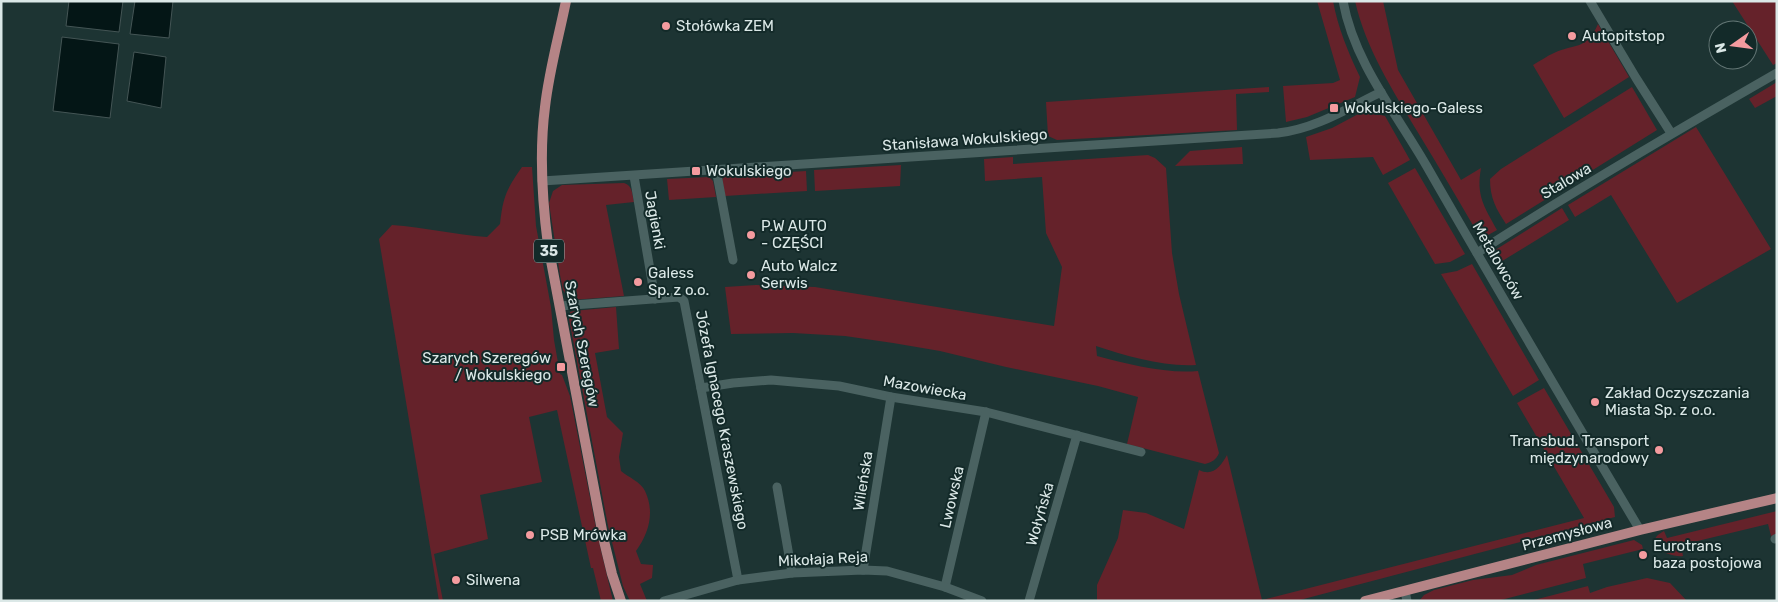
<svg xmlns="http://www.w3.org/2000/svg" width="1778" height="602" viewBox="0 0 1778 602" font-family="Rubik,sans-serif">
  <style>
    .green { fill: #65222a }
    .water { fill: #041616; stroke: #455 }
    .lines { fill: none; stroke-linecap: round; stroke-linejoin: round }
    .minor { stroke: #4a6261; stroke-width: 9 }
    .major { stroke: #b58486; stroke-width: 10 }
    .poi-dot { fill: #f49b9f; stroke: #132a29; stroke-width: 2 }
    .labels { text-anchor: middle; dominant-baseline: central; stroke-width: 4; stroke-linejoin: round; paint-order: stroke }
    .shield { fill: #132a29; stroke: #9fafae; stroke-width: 1 }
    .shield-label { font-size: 14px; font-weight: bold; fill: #dbe8e7 }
    .poi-label { font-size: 15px; fill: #dbe8e7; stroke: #132a29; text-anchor: start }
    .street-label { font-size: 15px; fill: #dbe8e7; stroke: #132a29 }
  </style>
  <rect width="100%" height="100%" fill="#1d3433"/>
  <g class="green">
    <path d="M1317 1H1333C1338 28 1348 52 1360 77L1355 97 1307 117 1286 122 1283 86 1333 83 1340 80Z"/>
    <path d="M1355 1H1383L1398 70 1461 180 1481 168C1476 196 1484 206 1497 230L1481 239C1460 203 1439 167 1417 131 1392 89 1366 49 1355 1Z"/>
    <path d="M1732 1H1777V63L1773 65Z"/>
    <path d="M1598 24 1629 77 1564 118 1533 65C1540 61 1547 56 1554 53 1575 43 1586 51 1598 24Z"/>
    <path d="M1777 82V96L1755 108 1749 99Z"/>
    <path d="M1269 87V92L1236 94 1237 130 1057 140 1048 136 1046 102Z"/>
    <path d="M1632 87 1657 130 1506 224C1496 209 1490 198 1490 179L1501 169Z"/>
    <path d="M1364 111 1385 116 1410 160 1383 175 1373 157 1310 160 1306 137 1332 128Z"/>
    <path d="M1696 127 1771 249 1677 303 1611 195 1575 217 1568 205Z"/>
    <path d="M1242 147 1243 164 1175 166 1190 151Z"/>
    <path d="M1148 155 1155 158 1166 168 1172 253 1179 294 1196 365C1163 367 1127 356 1096 346L1097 356C1128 364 1166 374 1198 371L1219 453C1216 460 1212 462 1205 464L1127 444 1138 397 1098 386 1006 367 940 351 893 343 845 336 793 333 731 334 725 287 756 285 815 287 1054 326 1062 267 1046 233 1042 177 985 181 984 159 1013 157V164Z"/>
    <path d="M901 165 900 186 815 191 814 170Z"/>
    <path d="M522 167H532L536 226 551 307 554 340 560 374 562 375 570 396 598 538 613 601H601L593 568H591L557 410 529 417 542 482 480 495 488 539 434 554 443 601H439L379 239 392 225C424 227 455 235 487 237L500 224C503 197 506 190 522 167Z"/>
    <path d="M1415 168 1465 254 1450 262 1435 264 1388 183Z"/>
    <path d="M806 171 807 191 725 196 722 179 726 176Z"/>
    <path d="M709 177 713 181 716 197 669 200 667 179Z"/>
    <path d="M624 183C633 186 632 194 634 202L606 205 624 296 572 300 567 297 563 290 560 275 549 203 553 191 562 185Z"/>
    <path d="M1562 208 1569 220 1499 263 1492 252Z"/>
    <path d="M1472 264 1539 380 1513 396 1441 274 1457 271Z"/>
    <path d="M616 307 619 349 595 353 607 417 623 433 619 457 621 471C628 477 641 482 645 491 655 512 649 533 636 551L641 564 653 565 652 578 640 584 647 601H630L623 586 608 526 569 319 570 312 573 311Z"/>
    <path d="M1544 388 1614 507 1615 517 1296 601H1097V585L1118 538 1123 510 1146 513 1184 529 1199 470C1213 477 1221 466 1227 455L1262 600 1584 518 1517 403Z"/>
    <path d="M1777 511V534L1771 536 1768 524 1681 545 1683 556C1668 558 1640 543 1664 531L1667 538Z"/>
    <path d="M1634 540 1642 545 1643 549 1583 564 1586 578 1497 601H1419L1424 595 1434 590 1473 580 1512 575 1536 565Z"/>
    <path d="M1647 578 1670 583 1687 601H1530L1588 586 1590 593 1607 587Z"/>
  </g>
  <g class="water">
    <path d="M69 1H123L119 32 66 26Z"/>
    <path d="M135 1H173L169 38 130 34Z"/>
    <path d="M62 37 119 44 110 118 53 111Z"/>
    <path d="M134 52 166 57 161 108 127 101Z"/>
  </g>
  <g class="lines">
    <g class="minor">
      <path d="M1343 1C1354 62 1396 113 1426 165 1496 287 1568 409 1640 530"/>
      <path d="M1590 1 1636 78 1671 133"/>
      <path d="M716 169 733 260"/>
      <path d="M634 176 655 299"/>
      <path d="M542 181 1278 133C1315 129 1348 108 1381 92"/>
      <path d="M1477 253C1575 190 1676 131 1777 73"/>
      <path d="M560 306 679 297 684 301 738 580"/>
      <path d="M701 388 733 383 771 380 839 386 891 397 986 412 1141 452"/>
      <path d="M777 487 792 573"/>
      <path d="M1775 539 1777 538"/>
      <path d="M863 570 891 397"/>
      <path d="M945 587 986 412"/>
      <path d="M1405 591 1407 601"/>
      <path d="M664 601 738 580 792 573 863 570 887 571 945 587 982 601"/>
      <path d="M1029 601 1077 435"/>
    </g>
    <g class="major">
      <path d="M566 1C559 36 549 71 545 107 539 153 542 199 548 245L604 541 612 574 621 601"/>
      <path d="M1365 601 1640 530 1777 498"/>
    </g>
  </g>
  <g class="poi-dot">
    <circle cx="666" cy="26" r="5"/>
    <circle cx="1572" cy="36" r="5"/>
    <rect x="1329" y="103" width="10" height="10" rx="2.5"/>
    <rect x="691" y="166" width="10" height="10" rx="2.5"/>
    <circle cx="751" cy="235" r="5"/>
    <circle cx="751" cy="275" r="5"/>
    <circle cx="638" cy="282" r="5"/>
    <rect x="556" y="362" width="10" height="10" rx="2.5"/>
    <circle cx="1595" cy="402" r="5"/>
    <circle cx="1659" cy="450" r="5"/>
    <circle cx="530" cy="535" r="5"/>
    <circle cx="1643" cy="555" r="5"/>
    <circle cx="456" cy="580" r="5"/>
  </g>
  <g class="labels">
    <rect class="shield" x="534" y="239.5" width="30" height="23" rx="4"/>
    <g class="shield-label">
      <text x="549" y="251">35</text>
    </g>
    <g class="poi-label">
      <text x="676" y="26">Stołówka ZEM</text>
      <text x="1582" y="36">Autopitstop</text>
      <text x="1344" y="108">Wokulskiego-Galess</text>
      <text x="706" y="171">Wokulskiego</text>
      <text x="761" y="226">P.W AUTO<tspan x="761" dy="17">- CZĘŚCI</tspan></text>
      <text x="761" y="266">Auto Walcz<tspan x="761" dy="17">Serwis</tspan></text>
      <text x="648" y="273">Galess<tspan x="648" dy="17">Sp. z o.o.</tspan></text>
      <text x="551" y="358" text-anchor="end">Szarych Szeregów<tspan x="551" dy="17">/ Wokulskiego</tspan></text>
      <text x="1605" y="393">Zakład Oczyszczania<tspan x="1605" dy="17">Miasta Sp. z o.o.</tspan></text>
      <text x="1649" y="441" text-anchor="end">Transbud. Transport<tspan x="1649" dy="17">międzynarodowy</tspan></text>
      <text x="540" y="535">PSB Mrówka</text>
      <text x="1653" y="546">Eurotrans<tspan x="1653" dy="17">baza postojowa</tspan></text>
      <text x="466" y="580">Silwena</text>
    </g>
    <g class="street-label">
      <text transform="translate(965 140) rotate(-4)">Stanisława Wokulskiego</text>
      <text transform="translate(1566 181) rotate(-31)">Stalowa</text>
      <text transform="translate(655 220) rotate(80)">Jagienki</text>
      <text transform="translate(1498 261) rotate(60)">Metalowców</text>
      <text transform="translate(582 344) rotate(79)">Szarych Szeregów</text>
      <text transform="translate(925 388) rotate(10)">Mazowiecka</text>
      <text transform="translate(722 420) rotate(79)">Józefa Ignacego Kraszewskiego</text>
      <text transform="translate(863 481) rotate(-81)">Wileńska</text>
      <text transform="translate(952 497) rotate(-77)">Lwowska</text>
      <text transform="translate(1040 514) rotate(-74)">Wołyńska</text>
      <text transform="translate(1567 534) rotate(-15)">Przemysłowa</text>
      <text transform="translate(823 559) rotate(-3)">Mikołaja Reja</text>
    </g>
  </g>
  <rect width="1778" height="602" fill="none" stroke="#dbe8e7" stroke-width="5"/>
  <g transform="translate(1733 45) rotate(256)"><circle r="24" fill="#132a29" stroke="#637675"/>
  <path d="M0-4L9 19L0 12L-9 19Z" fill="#f49b9f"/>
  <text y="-8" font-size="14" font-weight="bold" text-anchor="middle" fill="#dbe8e7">N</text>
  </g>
</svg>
